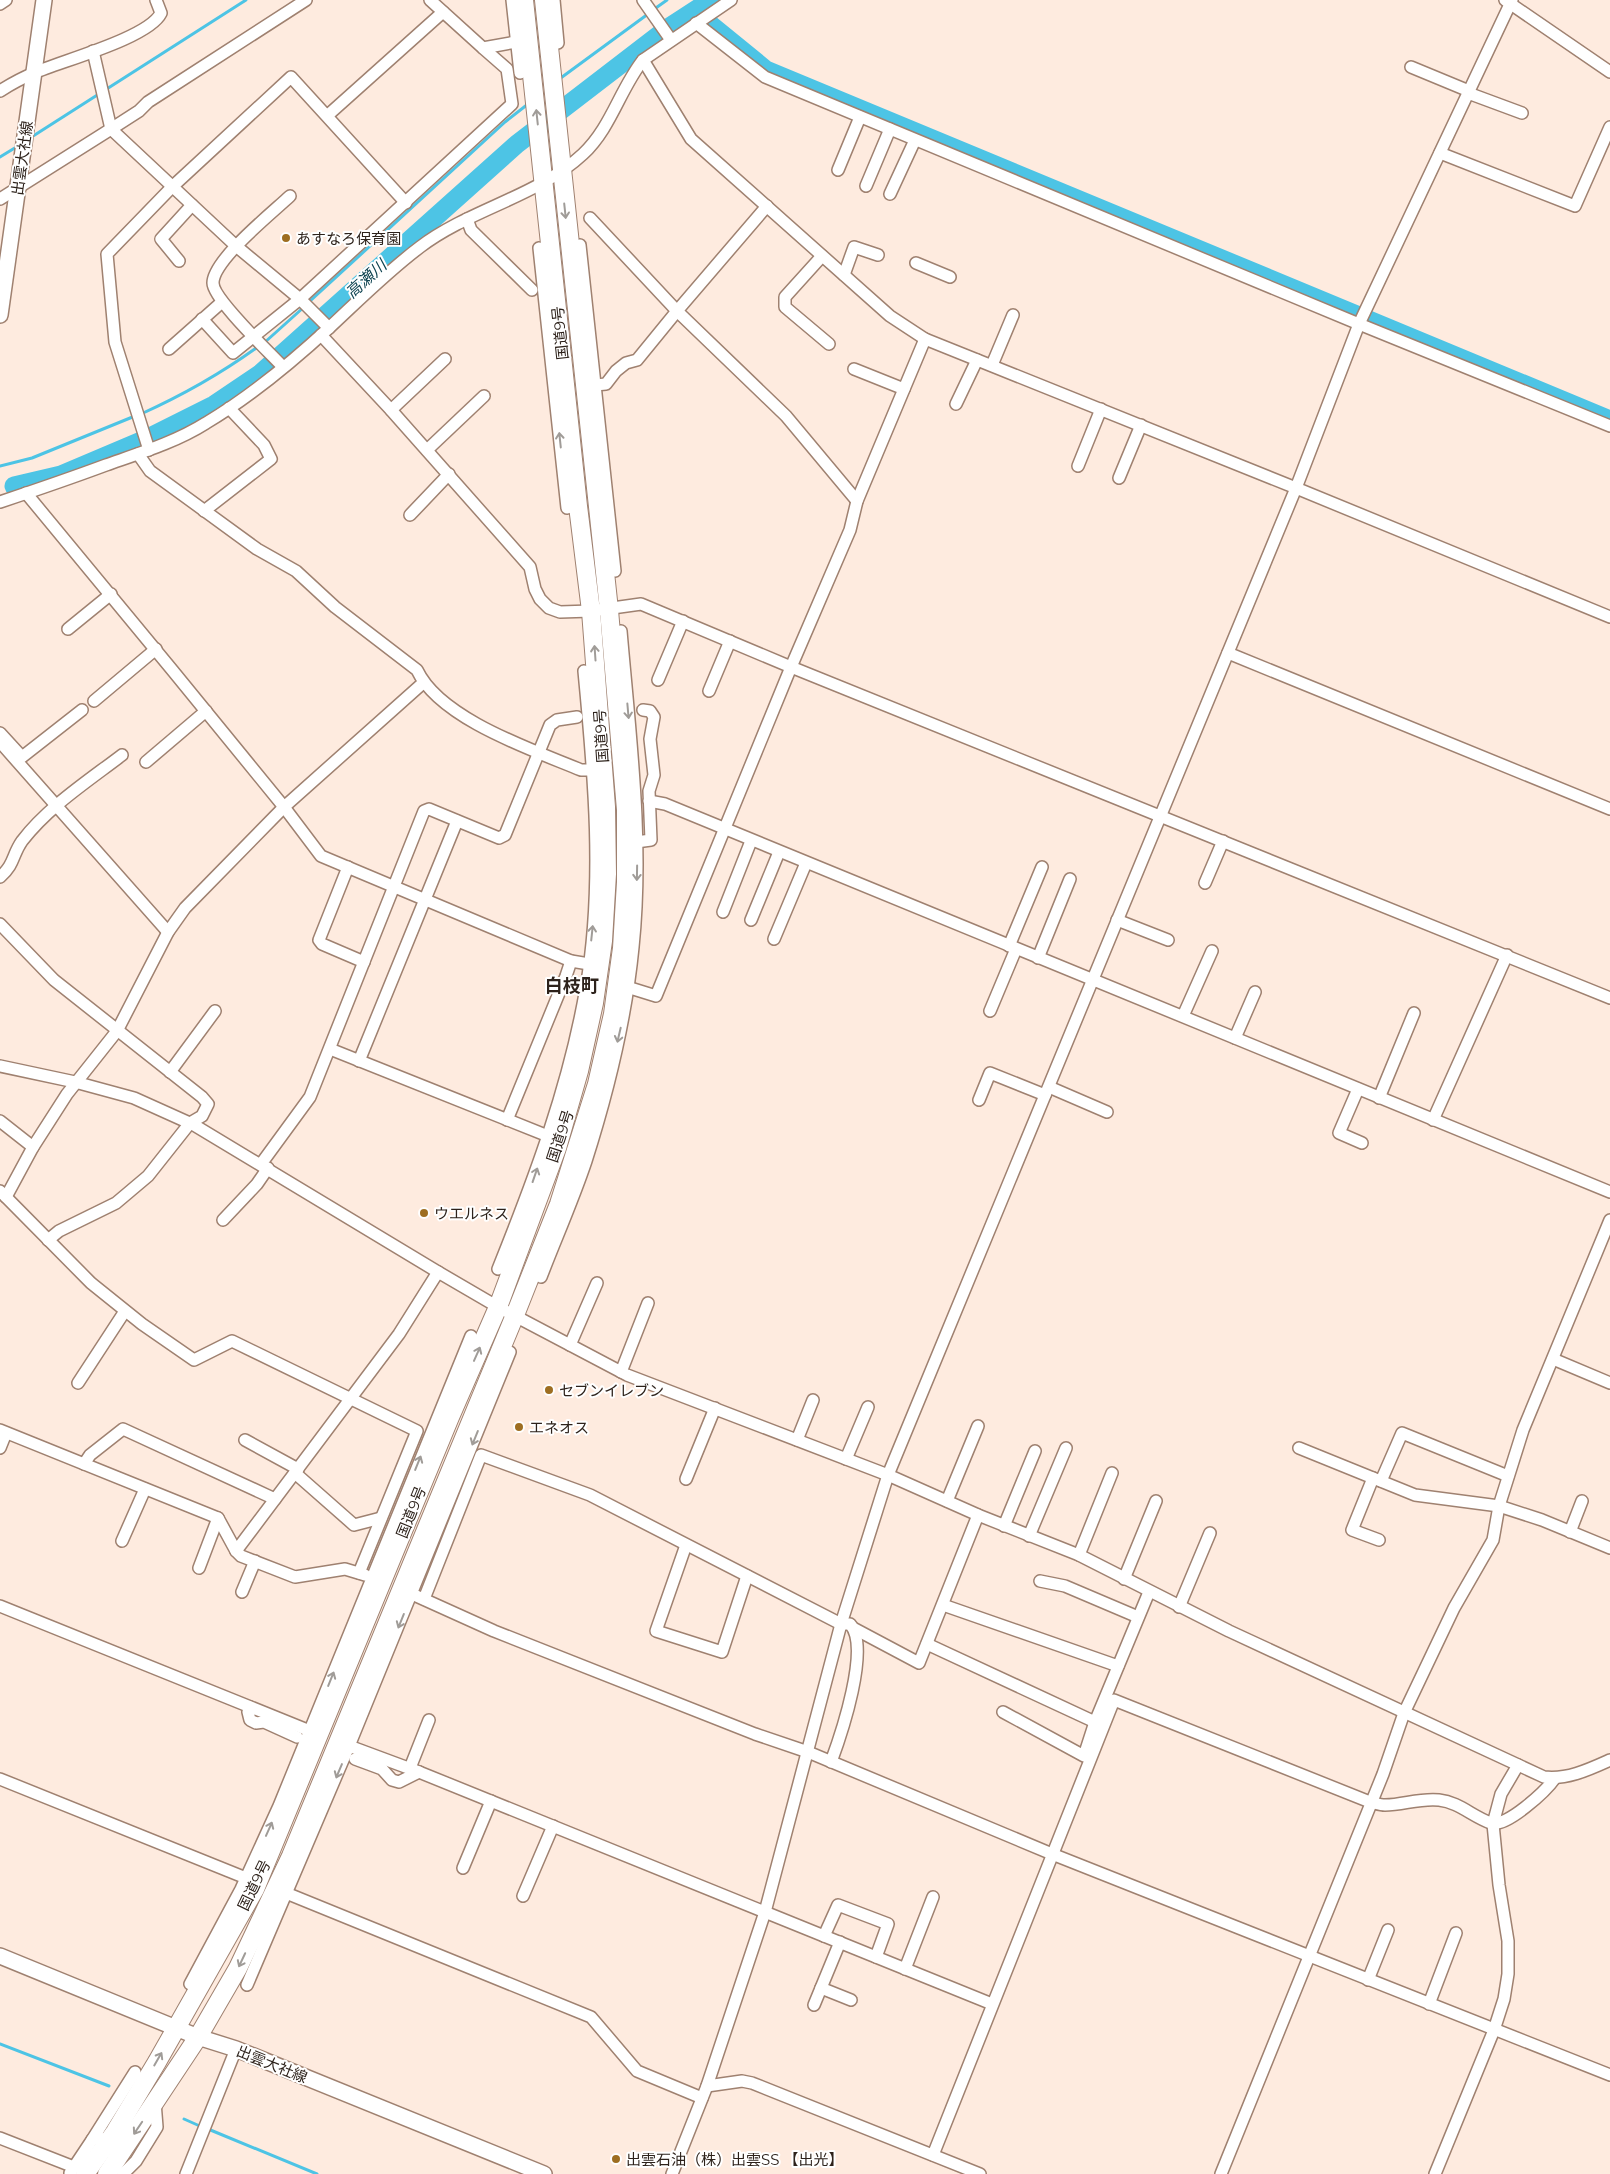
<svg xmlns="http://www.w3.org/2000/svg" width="1610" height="2174" viewBox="0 0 1610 2174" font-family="Montserrat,'Noto Sans JP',sans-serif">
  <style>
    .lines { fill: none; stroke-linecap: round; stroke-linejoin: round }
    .stream { stroke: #4dc4e5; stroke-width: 3 }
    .river { stroke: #4dc4e5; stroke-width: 19 }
    .minor-casing { stroke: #9f8170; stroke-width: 14 }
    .major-casing { stroke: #9f8170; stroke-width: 18 }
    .highway-casing { stroke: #9f8170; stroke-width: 20 }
    .minor { stroke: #fff; stroke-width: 11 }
    .major { stroke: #fff; stroke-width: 15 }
    .highway { stroke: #fff; stroke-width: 18 }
    .oneway { stroke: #a09c98 }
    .poi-dot { fill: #9e6e21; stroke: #fff; stroke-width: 2 }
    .labels { text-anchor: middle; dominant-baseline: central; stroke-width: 4; stroke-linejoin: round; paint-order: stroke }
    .street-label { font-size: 15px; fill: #2d221b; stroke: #fff }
    .poi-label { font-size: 15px; fill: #2d221b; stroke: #fff; text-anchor: start }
    .water-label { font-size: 16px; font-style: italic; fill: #0e4350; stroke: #fff }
    .quarter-label { font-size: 18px; font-weight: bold; fill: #2d221b; stroke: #fff }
  </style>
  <rect width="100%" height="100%" fill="#feebdf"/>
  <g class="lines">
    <g class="stream">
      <path d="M653 10 667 0"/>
      <path d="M558 80 648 14"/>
      <path d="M30 138 246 0"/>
      <path d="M0 157 18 146"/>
      <path d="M309 302 505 122 528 104"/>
      <path d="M264 343 304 307"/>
      <path d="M141 414C183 395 222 373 259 346"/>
      <path d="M0 466 32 458 135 416"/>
      <path d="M0 2044 109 2086"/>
      <path d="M184 2119 202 2127"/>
      <path d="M208 2129 317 2174"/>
    </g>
    <g class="river">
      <path d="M695 12 766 70 1610 420"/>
      <path d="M14 486 61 475 146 439 214 405 260 374 517 144 668 28 711 0"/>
    </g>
    <defs>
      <g id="minor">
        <path d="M430 0 483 48 516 42"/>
        <path d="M512 0 520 73"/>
        <path d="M554 0 558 43"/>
        <path d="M643 0 671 40"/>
        <path d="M1505 0 1610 72"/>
        <path d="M0 4 6 0"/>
        <path d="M696 23 765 77 1359 324 1610 426"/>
        <path d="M93 51 111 129 236 246 300 299 329 328"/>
        <path d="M643 60 691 139 890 316 925 339 1296 488 1610 617"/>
        <path d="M1411 67 1469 91"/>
        <path d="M0 91C11 84 22 78 34 73 61 61 149 38 161 13L156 0"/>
        <path d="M1468 93 1522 113"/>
        <path d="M328 115 443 12"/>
        <path d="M1440 153 1575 206 1610 127"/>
        <path d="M838 170 860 117"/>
        <path d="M866 186 890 129"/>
        <path d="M890 194 915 140"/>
        <path d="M0 199 111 129 139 111 148 102 306 0"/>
        <path d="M767 206 677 311 786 416 857 501"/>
        <path d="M590 218 677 311 637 360 626 363 616 371 606 384 595 385"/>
        <path d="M467 219 471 230 532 290"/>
        <path d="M580 245 615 571"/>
        <path d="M539 248 567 508"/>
        <path d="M822 256 785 297V307L829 344"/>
        <path d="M179 261 161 239 192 205"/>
        <path d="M916 263 950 277"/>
        <path d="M844 275 854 247 878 255"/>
        <path d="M202 319 233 353 300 299 512 104 507 69 483 48"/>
        <path d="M321 335 391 410 530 567 535 589 540 599 549 608 560 612 591 611 641 604 791 667 1610 998"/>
        <path d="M169 349 222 302"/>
        <path d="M992 365 1013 315"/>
        <path d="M283 367C270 353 213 299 213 283 213 260 272 213 290 196"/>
        <path d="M854 369 904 389"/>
        <path d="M956 404 977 360"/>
        <path d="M391 410 445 359"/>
        <path d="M149 450 115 342 107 254 172 187 291 77 406 203"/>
        <path d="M427 450 484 396"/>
        <path d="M138 454 150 471 257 549 296 571 335 607 417 670C440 719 533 750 581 770H592"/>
        <path d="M1078 466 1101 409"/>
        <path d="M1119 478 1141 425"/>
        <path d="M26 493 173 671 284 807 321 856 571 961 589 964"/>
        <path d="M0 502C36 490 71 478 106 465 140 453 176 442 206 423 250 397 292 362 330 327 359 300 388 271 420 247 470 209 537 197 583 154 611 128 620 89 643 60L731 0"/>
        <path d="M204 511 271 459 264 445 229 408"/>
        <path d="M410 515 449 474"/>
        <path d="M68 629 111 594"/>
        <path d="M1228 653 1610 809"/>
        <path d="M658 680 683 621"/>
        <path d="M709 691 730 641"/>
        <path d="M94 701 156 649"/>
        <path d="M0 733 22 757 82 710"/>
        <path d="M0 742 168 932"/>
        <path d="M146 762 206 711"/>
        <path d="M649 801 665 804 1610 1192"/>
        <path d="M636 842 651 840 649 791 654 775 650 739 654 717 650 711 643 710"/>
        <path d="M348 867 319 940 322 944 364 962"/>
        <path d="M0 877C15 864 12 855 22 841 48 807 88 781 122 755"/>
        <path d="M1205 883 1223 841"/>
        <path d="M723 912 751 841"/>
        <path d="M751 920 779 852"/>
        <path d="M1117 920 1168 940"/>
        <path d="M0 924 54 980 202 1097 208 1104 202 1116 190 1123 148 1176 116 1203 59 1231 48 1240"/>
        <path d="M774 939 806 863"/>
        <path d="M1009 946 1042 867"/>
        <path d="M1038 958 1070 879"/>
        <path d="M627 987 656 996 791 667 850 530 857 501 925 339"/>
        <path d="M990 1011 1016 949"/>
        <path d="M1183 1016 1212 951"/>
        <path d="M1235 1038 1255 992"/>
        <path d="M330 1049 548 1136"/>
        <path d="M359 1061 457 821"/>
        <path d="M0 1066 75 1082 134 1098 194 1125 438 1272 498 1307 627 1375 888 1475 978 1515 1079 1555 1229 1631 1544 1777C1567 1780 1590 1769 1610 1760"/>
        <path d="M170 1072 215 1011"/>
        <path d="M1049 1087 1107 1112"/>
        <path d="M1358 1089 1339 1133 1362 1143"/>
        <path d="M1379 1098 1414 1013"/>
        <path d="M979 1100 990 1073 1045 1095"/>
        <path d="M507 1120 566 976 571 961"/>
        <path d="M1433 1120 1507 955"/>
        <path d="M0 1121 33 1147"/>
        <path d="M261 1164 310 1097 424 811 429 809 499 838 505 835 550 725 557 720 577 717"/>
        <path d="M0 1191 91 1283 142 1324 194 1360 232 1341 417 1431 359 1573"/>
        <path d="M6 1197 33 1147 67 1094 117 1031 168 932 185 908 284 807 423 683"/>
        <path d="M223 1220 257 1184 268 1168"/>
        <path d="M498 1269C535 1177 569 1086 586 988 604 884 594 775 584 671"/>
        <path d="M541 1277C556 1238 573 1200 586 1161 608 1092 626 1019 633 947 644 842 630 736 621 631"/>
        <path d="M570 1345 597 1283"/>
        <path d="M1553 1359 1610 1383"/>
        <path d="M621 1372 648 1303"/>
        <path d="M78 1383 125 1311"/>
        <path d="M0 1430 218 1518 236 1551 241 1556 295 1577 345 1569 365 1575"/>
        <path d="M245 1440 298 1469"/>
        <path d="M797 1440 813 1400"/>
        <path d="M0 1448 6 1433"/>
        <path d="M1299 1448 1415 1495 1499 1506 1542 1520 1610 1548"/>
        <path d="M846 1459 868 1407"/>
        <path d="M84 1464 90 1455 123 1429 275 1499"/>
        <path d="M295 1473 354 1525 381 1518"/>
        <path d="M1373 1478 1352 1530 1379 1540"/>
        <path d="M686 1479 715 1408"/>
        <path d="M1381 1481 1402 1433 1508 1476"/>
        <path d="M947 1501 978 1426"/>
        <path d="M1004 1526 1035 1451"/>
        <path d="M1570 1532 1582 1501"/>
        <path d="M1029 1536 1066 1448"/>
        <path d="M122 1541 145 1489"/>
        <path d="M686 1545 656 1631 722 1652 747 1576"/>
        <path d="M236 1551 399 1334 438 1272"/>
        <path d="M1079 1555 1112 1473"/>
        <path d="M199 1568 218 1518"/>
        <path d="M1124 1579 1156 1501"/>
        <path d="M1040 1581 1065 1586 1138 1617"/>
        <path d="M242 1592 255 1561"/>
        <path d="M412 1594 494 1631 755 1734 808 1752 1052 1854 1610 2075"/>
        <path d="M424 1599 481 1455 590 1495 841 1624H850C871 1647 841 1735 831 1762"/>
        <path d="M943 1605 1118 1666"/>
        <path d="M0 1606 310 1731"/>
        <path d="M1179 1607 1210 1533"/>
        <path d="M855 1629 919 1663 978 1515"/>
        <path d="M927 1644 1095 1722"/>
        <path d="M250 1707 248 1712 250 1720 256 1723 264 1722 297 1737"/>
        <path d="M1003 1712 1084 1756 1095 1722 1149 1592"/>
        <path d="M349 1746 419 1772 992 2004"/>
        <path d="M355 1759 382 1769 392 1780 399 1782 419 1772"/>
        <path d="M410 1768 429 1720"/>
        <path d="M0 1779 246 1878"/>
        <path d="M463 1868 491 1801"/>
        <path d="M286 1893 591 2017 637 2071 702 2098"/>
        <path d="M523 1896 553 1826"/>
        <path d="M824 1936 838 1905 888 1924 876 1957"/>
        <path d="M905 1969 933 1897"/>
        <path d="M1368 1980 1388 1930"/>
        <path d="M190 1984 241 1889 279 1806 471 1336"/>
        <path d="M247 1985 349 1746 510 1352"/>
        <path d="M821 1988 851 2000"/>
        <path d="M1429 2004 1456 1933"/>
        <path d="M814 2005 840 1942"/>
        <path d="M707 2086 742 2081 752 2083 980 2174"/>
        <path d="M0 2138 74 2167"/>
        <path d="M92 2140 135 2072"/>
        <path d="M933 2155 1114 1700 1370 1802C1375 1803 1380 1805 1385 1805 1403 1805 1419 1798 1439 1800 1459 1802 1473 1817 1491 1823 1506 1828 1546 1791 1555 1778"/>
        <path d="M70 2173 92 2140 99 2137"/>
        <path d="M123 2174 136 2161 157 2127 155 2102"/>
        <path d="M186 2174 236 2049"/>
        <path d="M672 2174 707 2086 765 1912 841 1624 888 1475 1296 488 1359 324 1512 0"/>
        <path d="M1221 2174 1383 1774 1404 1713 1454 1608 1493 1540 1499 1506 1523 1430 1610 1220"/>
        <path d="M1435 2174 1494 2030 1504 1999 1508 1974V1941L1499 1885 1493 1824 1501 1794 1518 1765"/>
      </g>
      <g id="major">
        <path d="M0 315 44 0"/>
        <path d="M0 1956 198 2037 236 2049 544 2174"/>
      </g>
      <g id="highway">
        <path d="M85 2174 115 2132 157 2062 255 1889 450 1417 498 1307 557 1148 579 1071 594 1003 603 941 607 874 606 807 591 611 578 506 524 0"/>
        <path d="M107 2174 198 2037 238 1968 291 1856 515 1315 559 1204 597 1084 613 1014 622 948 626 882V810L609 610 544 0"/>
      </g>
    </defs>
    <use href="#minor" class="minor-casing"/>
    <use href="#major" class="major-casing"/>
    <use href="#highway" class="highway-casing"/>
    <use href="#minor" class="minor"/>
    <use href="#major" class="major"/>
    <use href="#highway" class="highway"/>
  </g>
  <defs><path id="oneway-shaft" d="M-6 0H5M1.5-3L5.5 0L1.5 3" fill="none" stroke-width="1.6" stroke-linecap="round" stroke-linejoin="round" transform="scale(1.25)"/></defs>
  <g class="oneway">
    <use href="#oneway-shaft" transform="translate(537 117) rotate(-96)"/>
    <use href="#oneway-shaft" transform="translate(565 211) rotate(84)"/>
    <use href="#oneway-shaft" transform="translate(560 440) rotate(-96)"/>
    <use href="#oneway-shaft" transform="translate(595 653) rotate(-94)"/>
    <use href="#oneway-shaft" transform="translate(628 711) rotate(85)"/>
    <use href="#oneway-shaft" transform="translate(637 873) rotate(91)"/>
    <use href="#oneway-shaft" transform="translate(592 933) rotate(-84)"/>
    <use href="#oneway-shaft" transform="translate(619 1035) rotate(103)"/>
    <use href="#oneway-shaft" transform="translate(535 1175) rotate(-71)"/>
    <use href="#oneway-shaft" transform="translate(477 1354) rotate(-66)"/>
    <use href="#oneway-shaft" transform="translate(475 1438) rotate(112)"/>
    <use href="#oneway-shaft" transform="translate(418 1463) rotate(-68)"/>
    <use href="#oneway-shaft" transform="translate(401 1621) rotate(112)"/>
    <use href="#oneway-shaft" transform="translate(331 1679) rotate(-68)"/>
    <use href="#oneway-shaft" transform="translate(339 1771) rotate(113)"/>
    <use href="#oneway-shaft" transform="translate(269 1829) rotate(-66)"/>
    <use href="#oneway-shaft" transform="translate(242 1960) rotate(115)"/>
    <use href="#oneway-shaft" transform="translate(158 2059) rotate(-60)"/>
    <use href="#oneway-shaft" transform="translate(138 2128) rotate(124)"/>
  </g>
  <g class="poi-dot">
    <circle cx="286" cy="238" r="5"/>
    <circle cx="424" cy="1213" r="5"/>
    <circle cx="549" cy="1390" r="5"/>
    <circle cx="519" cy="1427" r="5"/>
    <circle cx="616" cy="2159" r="5"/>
  </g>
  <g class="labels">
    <g class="street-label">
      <text transform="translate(22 158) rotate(-82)">出雲大社線</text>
      <text transform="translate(560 333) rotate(-96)">国道9号</text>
      <text transform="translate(601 736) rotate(-94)">国道9号</text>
      <text transform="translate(560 1136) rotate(-72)">国道9号</text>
      <text transform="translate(411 1512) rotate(-68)">国道9号</text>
      <text transform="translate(254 1885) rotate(-64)">国道9号</text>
      <text transform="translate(272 2064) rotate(22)">出雲大社線</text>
    </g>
    <g class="poi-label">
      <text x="296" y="238">あすなろ保育園</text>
      <text x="434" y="1213">ウエルネス</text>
      <text x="559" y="1390">セブンイレブン</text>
      <text x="529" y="1427">エネオス</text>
      <text x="626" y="2159">出雲石油（株）出雲SS 【出光】</text>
    </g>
    <g class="water-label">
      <text transform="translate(366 279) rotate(-42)">高瀬川</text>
    </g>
    <g class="quarter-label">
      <text x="572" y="986">白枝町</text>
    </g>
  </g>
</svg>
